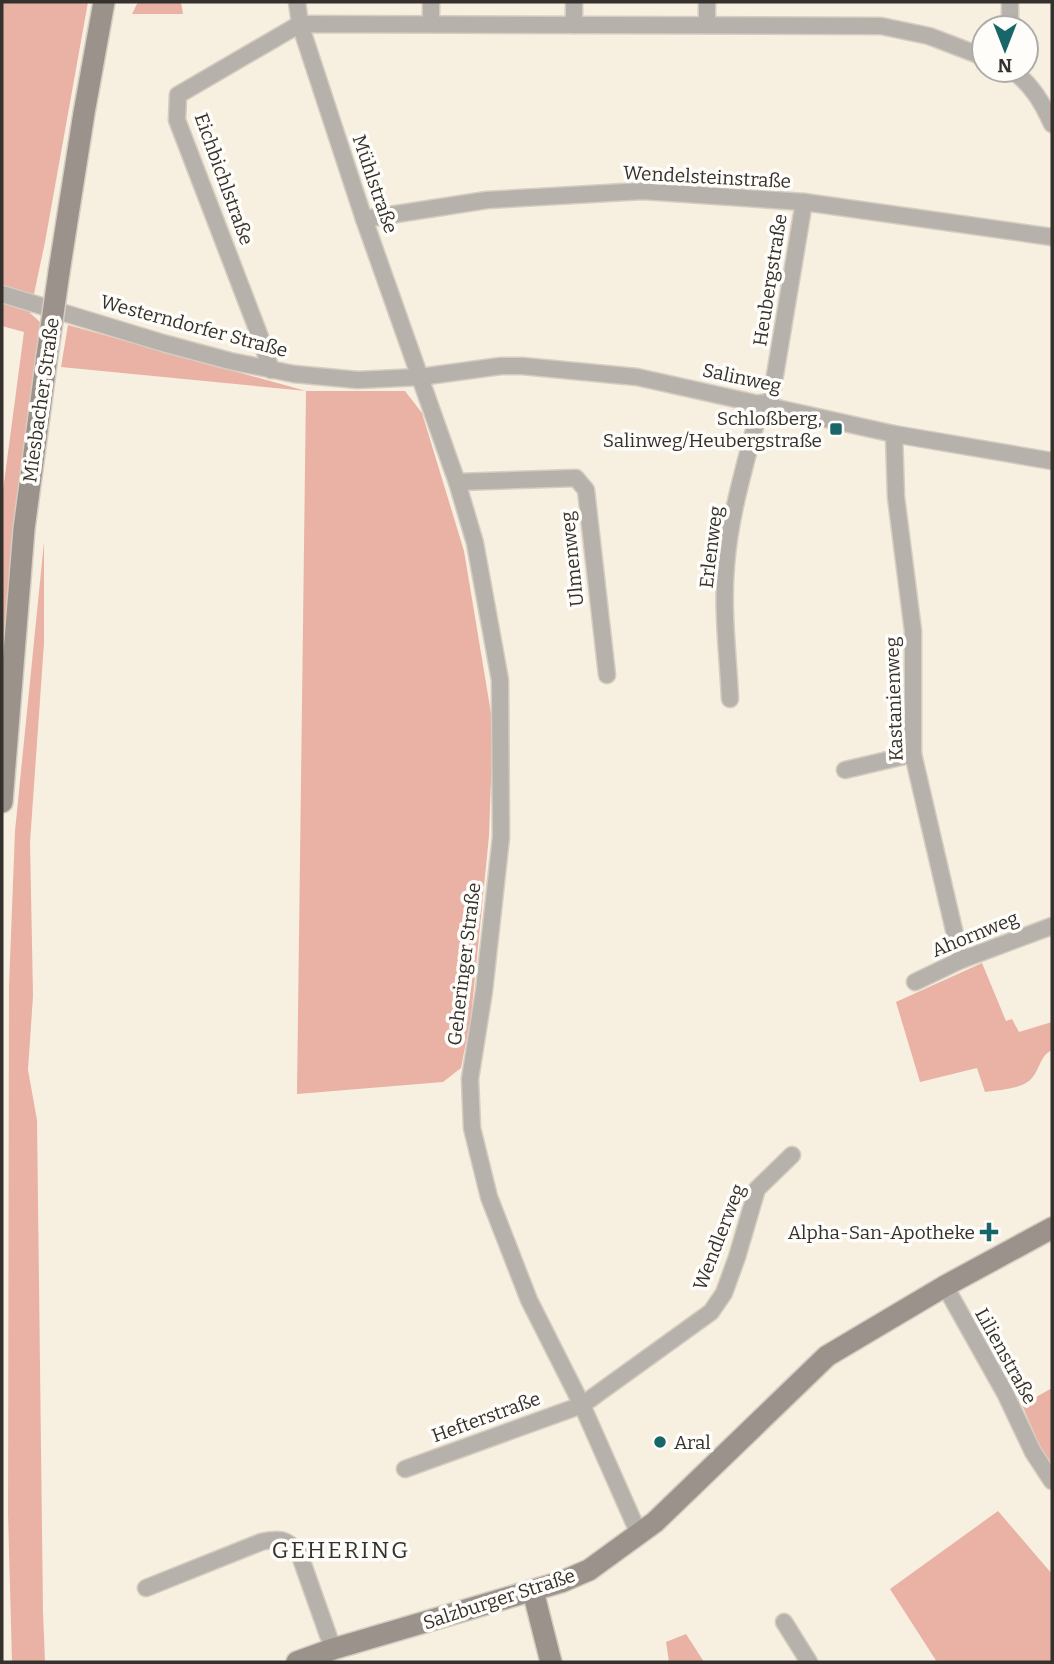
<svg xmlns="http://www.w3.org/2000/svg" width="1054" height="1664" viewBox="0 0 1054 1664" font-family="Bitter,serif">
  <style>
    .green { fill: #e9b2a4 }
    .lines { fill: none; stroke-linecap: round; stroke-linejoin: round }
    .street-casing { stroke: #d4cdc0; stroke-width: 19 }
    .secondary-casing { stroke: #d4cdc0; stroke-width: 24 }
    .street { stroke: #b7b1ac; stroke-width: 16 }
    .secondary { stroke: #9b928c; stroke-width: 21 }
    .secondary-bridge-casing { stroke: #d4cdc0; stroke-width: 24; stroke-linecap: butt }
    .secondary-bridge { stroke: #9b928c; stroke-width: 21 }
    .poi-dot { fill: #186669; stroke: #fefdfa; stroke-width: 2.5 }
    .labels { text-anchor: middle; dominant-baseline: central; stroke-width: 7; stroke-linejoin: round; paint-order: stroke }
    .street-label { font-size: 19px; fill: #35312c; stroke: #fefdfa }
    .poi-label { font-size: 19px; fill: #35312c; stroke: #fefdfa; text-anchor: end }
    .quarter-label { font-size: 23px; letter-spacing: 2px; fill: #35312c; stroke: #fefdfa }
  </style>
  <rect width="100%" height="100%" fill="#f7efe0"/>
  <g class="green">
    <path d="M2 2H88L45 242 30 313 40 322 2 666V498L24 332 2 326Z"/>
    <path d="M138 2H181L183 14H132Z"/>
    <path d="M68 325 306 391H405L422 413 464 551 493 725 489 836 471 1017 461 1068 443 1082 297 1094 306 391 61 367Z"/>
    <path d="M44 542V643L30 842 33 996 28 1070 37 1120 43 1612 45 1662H12L8 1514 9 986 15 831Z"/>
    <path d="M982 963 1006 1021 1012 1019 1019 1032 1052 1022V1050C1039 1056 1040 1072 1029 1081 1019 1089 998 1090 985 1092L977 1068 920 1082 896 1002Z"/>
    <path d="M1052 1388V1467L1042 1451 1022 1405Z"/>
    <path d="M998 1511 1052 1574V1662H937L890 1589Z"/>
    <path d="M686 1634 704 1662H669L666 1642Z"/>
  </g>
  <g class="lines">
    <defs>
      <g id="street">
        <path d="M297 2 300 24 364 219 457 482 475 543 500 680 501 837 484 991 470 1079 472 1128 489 1197 529 1300 582 1405 639 1534"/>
        <path d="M431 24V2"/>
        <path d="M574 25V2"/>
        <path d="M707 25V2"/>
        <path d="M1010 28V2"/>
        <path d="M1012 70C1032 85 1042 102 1052 124"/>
        <path d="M364 219 487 200 643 191 804 202 1052 237"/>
        <path d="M2 294 163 343 230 361 294 374 358 380 420 377 501 366H522L637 377 894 434 1052 461"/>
        <path d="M271 370 259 334 177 120 178 95 300 24 881 26 929 36 984 57"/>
        <path d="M770 405 804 202"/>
        <path d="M894 434 896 497 913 631V754L961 960"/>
        <path d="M457 482 576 478 586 490 607 675"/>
        <path d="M730 699C728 655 722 610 726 565 730 511 748 456 761 403"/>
        <path d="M845 770 913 754"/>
        <path d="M915 982 961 960 1052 926"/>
        <path d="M945 1286 1005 1393 1033 1452 1052 1481"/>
        <path d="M405 1469 582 1405 711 1312 724 1293 737 1257 757 1189 792 1155"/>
        <path d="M146 1588 261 1542C279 1538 286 1538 299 1553L333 1649"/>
        <path d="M784 1622 809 1662"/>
      </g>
      <g id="secondary">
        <path d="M59 272 84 113 104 2"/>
        <path d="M2 802 24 529 47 356"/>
        <path d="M533 1591 551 1662"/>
        <path d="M297 1662 333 1649 561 1582 589 1570 655 1522 827 1356 945 1286 1052 1228"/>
      </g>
    </defs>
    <use href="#street" class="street-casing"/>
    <use href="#secondary" class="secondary-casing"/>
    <use href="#street" class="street"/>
    <use href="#secondary" class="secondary"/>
    <defs>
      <path id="secondary-bridge" d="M47 356 59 272"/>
    </defs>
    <use href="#secondary-bridge" class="secondary-bridge-casing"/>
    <use href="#secondary-bridge" class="secondary-bridge"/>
  </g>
  <g class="poi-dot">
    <rect x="829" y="422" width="14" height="14" rx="3.5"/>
    <path d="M985.5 1221.5h7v7h7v7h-7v7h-7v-7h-7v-7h7z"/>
    <circle cx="660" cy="1442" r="7"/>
  </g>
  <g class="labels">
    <g class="street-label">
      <text transform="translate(707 177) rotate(3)">Wendelsteinstraße</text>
      <text transform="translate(224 179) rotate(70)">Eichbichlstraße</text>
      <text transform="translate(375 184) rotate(71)">Mühlstraße</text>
      <text transform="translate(770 280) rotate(-81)">Heubergstraße</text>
      <text transform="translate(194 326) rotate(15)">Westerndorfer Straße</text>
      <text transform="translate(742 378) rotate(12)">Salinweg</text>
      <text transform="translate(41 400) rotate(-82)">Miesbacher Straße</text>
      <text transform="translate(711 547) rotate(-83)">Erlenweg</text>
      <text transform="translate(572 559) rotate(-96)">Ulmenweg</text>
      <text transform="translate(894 699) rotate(-92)">Kastanienweg</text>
      <text transform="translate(975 934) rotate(-22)">Ahornweg</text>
      <text transform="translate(464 964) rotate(-83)">Geheringer Straße</text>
      <text transform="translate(719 1237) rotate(-69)">Wendlerweg</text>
      <text transform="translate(1006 1356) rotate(61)">Lilienstraße</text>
      <text transform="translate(486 1417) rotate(-20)">Hefterstraße</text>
      <text transform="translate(499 1599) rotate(-18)">Salzburger Straße</text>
    </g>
    <g class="poi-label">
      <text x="822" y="418">Schloßberg,<tspan x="822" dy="22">Salinweg/Heubergstraße</tspan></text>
      <text x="975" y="1232">Alpha-San-Apotheke</text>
      <text x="674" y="1442" text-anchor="start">Aral</text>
    </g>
    <g class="quarter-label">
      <text x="341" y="1550">GEHERING</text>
    </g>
  </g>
  <rect width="1054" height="1664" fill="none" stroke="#35312c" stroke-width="7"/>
  <g transform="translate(1005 49) rotate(180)"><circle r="33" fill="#fefdfa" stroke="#aeaba8" stroke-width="2"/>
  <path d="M0-5L12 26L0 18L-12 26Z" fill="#186669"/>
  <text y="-10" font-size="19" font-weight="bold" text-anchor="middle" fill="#35312c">N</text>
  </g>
</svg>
